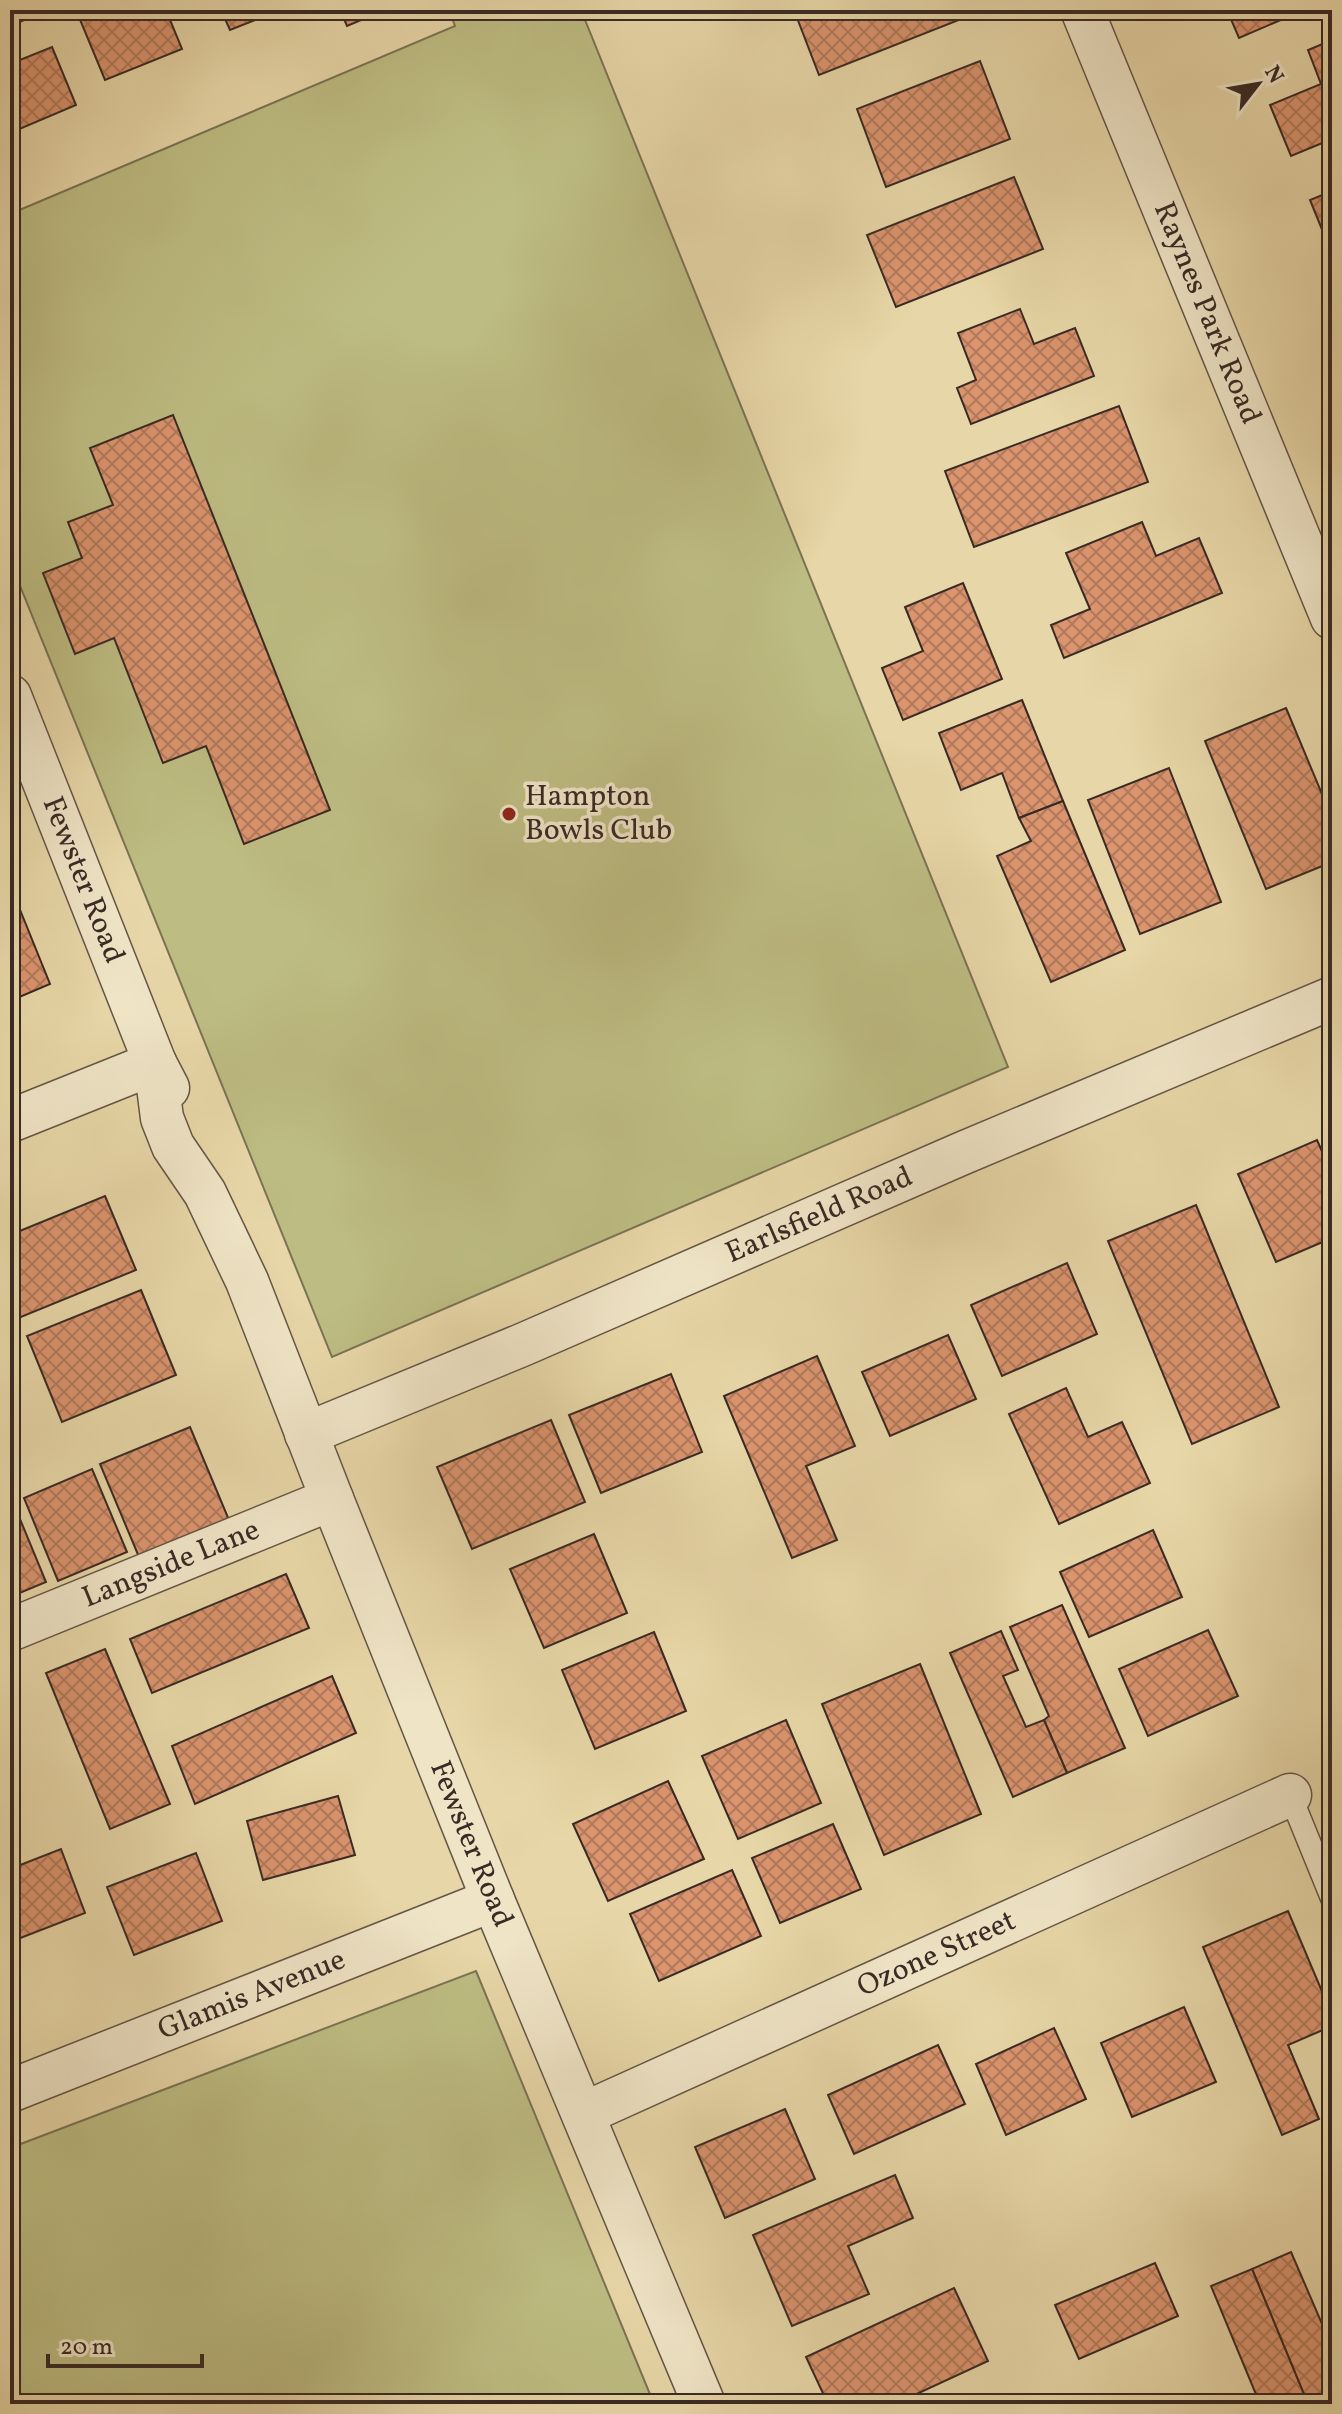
<svg xmlns="http://www.w3.org/2000/svg" width="1342" height="2414" viewBox="0 0 1342 2414" font-family="Vollkorn,serif">
  <style>
    .green { fill: #bdbc82; stroke: #7b7354; stroke-width: 2 }
    .building { fill: url(#building-cross-hatch); stroke: #392a25; stroke-width: 2 }
    .lines { fill: none; stroke-linecap: round; stroke-linejoin: round }
    .lane-casing { stroke: #645546; stroke-width: 25 }
    .street-casing { stroke: #645546; stroke-width: 45 }
    .lane { stroke: #efe4c6; stroke-width: 22 }
    .street { stroke: #efe4c6; stroke-width: 42 }
    .poi-dot { fill: #8f2418; stroke: #efe4c6; stroke-width: 3 }
    .labels { text-anchor: middle; dominant-baseline: central; stroke-width: 7; stroke-linejoin: round; paint-order: stroke }
    .street-label { font-size: 30px; fill: #392a25; stroke: #efe4c6 }
    .poi-label { font-size: 30px; fill: #392a25; stroke: #efe4c6; text-anchor: start }
  </style>
  <defs>
    <pattern id="building-cross-hatch" width="8" height="8" patternUnits="userSpaceOnUse" patternTransform="scale(2)"><rect width="8" height="8" fill="#da946e"/><path d="M0 0l8 8M0 8l8-8" fill="none" stroke="#b2795a"/></pattern>
  </defs>
  <rect width="100%" height="100%" fill="#e7d6a7"/>
  <filter id="stains"><feTurbulence type="fractalNoise" baseFrequency=".0025" numOctaves="4"/><feColorMatrix values="0 0 0 0 .2 0 0 0 0 .09 0 0 0 0 .02 0 0 0 .5 -.17"/></filter>
  <radialGradient id="worn" r=".72"><stop offset=".6" stop-color="#630" stop-opacity="0"/><stop offset="1" stop-color="#630" stop-opacity=".3"/></radialGradient>
  <g class="green">
    <path d="M459 10H581L1008 1067 332 1357 10 561V214L455 26 451 15Z"/>
    <path d="M476 1971 654 2404H10V2148Z"/>
  </g>
  <g class="building">
    <path d="M10 10H32L34 16 10 26Z"/>
    <path d="M76 10H166L182 49 105 80Z"/>
    <path d="M221 10H263L265 16 230 30Z"/>
    <path d="M340 10H385L347 26Z"/>
    <path d="M794 10H972L974 14 819 75Z"/>
    <path d="M1227 10H1304L1239 38Z"/>
    <path d="M1332 40V139L1291 156 1270 105 1321 84 1308 50Z"/>
    <path d="M52 47 76 105 10 133V64Z"/>
    <path d="M980 61 1010 139 886 187 857 109Z"/>
    <path d="M1014 177 1043 249 896 307 867 235Z"/>
    <path d="M1332 191V254L1310 200Z"/>
    <path d="M1020 309 1034 344 1075 328 1094 376 971 424 957 388 976 380 958 333Z"/>
    <path d="M1119 406 1148 482 974 547 945 471Z"/>
    <path d="M173 415 330 810 244 844 206 746 163 763 114 638 75 654 43 573 82 558 68 522 113 505 90 448Z"/>
    <path d="M1142 522 1156 556 1199 538 1222 593 1064 658 1051 625 1090 609 1066 553Z"/>
    <path d="M963 583 1002 679 903 720 882 668 923 651 905 607Z"/>
    <path d="M1022 700 1063 801 1019 818 1002 773 961 790 939 733Z"/>
    <path d="M1286 708 1332 818V862L1266 889 1205 741Z"/>
    <path d="M1169 768 1221 902 1140 934 1088 800Z"/>
    <path d="M1063 801 1125 950 1051 982 997 856 1031 841 1019 818Z"/>
    <path d="M10 885 50 984 10 1001Z"/>
    <path d="M1317 1140 1332 1174V1238L1276 1262 1238 1174Z"/>
    <path d="M105 1196 136 1270 16 1319 10 1304V1235Z"/>
    <path d="M1196 1205 1279 1407 1192 1444 1108 1241Z"/>
    <path d="M1067 1263 1097 1334 1002 1376 971 1305Z"/>
    <path d="M141 1290 176 1375 62 1422 27 1336Z"/>
    <path d="M948 1335 976 1399 890 1436 862 1372Z"/>
    <path d="M817 1356 855 1446 806 1466 837 1540 792 1558 724 1396Z"/>
    <path d="M671 1374 702 1452 601 1493 569 1415Z"/>
    <path d="M1066 1388 1088 1437 1122 1422 1150 1483 1059 1524 1009 1414Z"/>
    <path d="M551 1420 585 1502 472 1549 437 1467Z"/>
    <path d="M190 1427 229 1520 139 1557 100 1464Z"/>
    <path d="M92 1469 127 1552 58 1581 24 1498Z"/>
    <path d="M15 1507 46 1582 10 1597V1509Z"/>
    <path d="M1153 1530 1182 1597 1089 1637 1060 1572Z"/>
    <path d="M594 1534 627 1613 544 1648 510 1569Z"/>
    <path d="M286 1574 309 1628 152 1693 130 1639Z"/>
    <path d="M1062 1605 1125 1748 1067 1773 1044 1720 1049 1716 1010 1627Z"/>
    <path d="M1208 1630 1238 1696 1148 1736 1119 1669Z"/>
    <path d="M1001 1631 1018 1670 1003 1676 1026 1727 1044 1720 1067 1773 1013 1797 950 1653Z"/>
    <path d="M654 1632 686 1711 595 1749 562 1670Z"/>
    <path d="M105 1649 170 1804 110 1829 46 1673Z"/>
    <path d="M920 1664 981 1814 884 1855 822 1704Z"/>
    <path d="M332 1676 356 1733 195 1804 172 1746Z"/>
    <path d="M786 1720 821 1803 738 1839 702 1756Z"/>
    <path d="M668 1781 704 1859 608 1901 573 1824Z"/>
    <path d="M338 1796 355 1855 263 1880 247 1821Z"/>
    <path d="M833 1824 861 1889 780 1923 752 1858Z"/>
    <path d="M61 1849 85 1913 10 1942V1869Z"/>
    <path d="M196 1853 222 1921 134 1955 107 1887Z"/>
    <path d="M732 1870 761 1936 659 1981 630 1914Z"/>
    <path d="M1288 1911 1332 2015V2026L1288 2045 1319 2119 1282 2135 1203 1947Z"/>
    <path d="M1184 2007 1216 2082 1132 2117 1101 2043Z"/>
    <path d="M1054 2028 1086 2099 1006 2135 976 2064Z"/>
    <path d="M938 2045 965 2104 854 2154 828 2095Z"/>
    <path d="M785 2109 815 2179 725 2218 695 2147Z"/>
    <path d="M895 2175 913 2218 848 2246 869 2294 792 2326 753 2235Z"/>
    <path d="M1291 2252 1332 2347V2404H1308L1252 2269Z"/>
    <path d="M1155 2263 1178 2316 1079 2359 1055 2305Z"/>
    <path d="M1252 2269 1308 2404H1260L1211 2286Z"/>
    <path d="M954 2288 988 2361 895 2404H828L806 2357Z"/>
  </g>
  <g class="lines">
    <defs>
      <path id="lane" d="M1290 1795 1332 1898"/>
      <g id="street">
        <path id="s1" d="M1082 10 1332 618"/>
        <path id="s2" d="M10 696 155 1063 168 1088"/>
        <path id="s3" d="M155 1063 162 1118 173 1146 205 1193 247 1281 332 1499 493 1900 704 2404"/>
        <path d="M10 1121 155 1063"/>
        <path id="s4" d="M306 1434 522 1345 963 1153 1332 998"/>
        <path id="s5" d="M10 1630 332 1499"/>
        <path id="s6" d="M10 2091 493 1900"/>
        <path id="s7" d="M583 2114 1290 1795"/>
      </g>
    </defs>
    <use href="#lane" class="lane-casing"/>
    <use href="#street" class="street-casing"/>
    <use href="#lane" class="lane"/>
    <use href="#street" class="street"/>
  </g>
  <circle class="poi-dot" cx="509" cy="814" r="8"/>
  <g class="labels">
    <g class="street-label">
      <text stroke="none"><textPath href="#s1" startOffset="328">Raynes Park Road</textPath></text>
      <text stroke="none"><textPath href="#s2" startOffset="198">Fewster Road</textPath></text>
      <text stroke="none"><textPath href="#s4" startOffset="558">Earlsfield Road</textPath></text>
      <text stroke="none"><textPath href="#s5" startOffset="174">Langside Lane</textPath></text>
      <text stroke="none"><textPath href="#s3" startOffset="846">Fewster Road</textPath></text>
      <text stroke="none"><textPath href="#s7" startOffset="388">Ozone Street</textPath></text>
      <text stroke="none"><textPath href="#s6" startOffset="260">Glamis Avenue</textPath></text>
    </g>
    <g class="poi-label">
      <text x="525" y="797">Hampton<tspan x="525" dy="34">Bowls Club</tspan></text>
    </g>
  </g>
  <rect width="1342" height="2414" fill="none" stroke="#e7d6a7" stroke-width="40"/>
  <rect x="12" y="12" width="1318" height="2390" fill="none" stroke="#392a25" stroke-width="4"/>
  <rect x="20" y="20" width="1302" height="2374" fill="none" stroke="#392a25" stroke-width="2"/>
  <g transform="translate(1258 84) rotate(59)" stroke="#efe4c6" stroke-width="6" paint-order="stroke">
  <path d="M0-6L14 30L0 20L-14 30Z" fill="#392a25"/>
  <text y="-12" font-size="22" font-weight="bold" text-anchor="middle" fill="#392a25">N</text>
  </g>
  <path d="M48 2354v12h154v-12" fill="none" stroke="#392a25" stroke-width="4"/>
  <text x="60" y="2354" font-size="24" fill="#392a25" stroke="#efe4c6" stroke-width="6" paint-order="stroke">20 m</text>
  <rect width="100%" height="100%" filter="url(#stains)"/>
  <rect width="100%" height="100%" fill="url(#worn)"/>
</svg>
